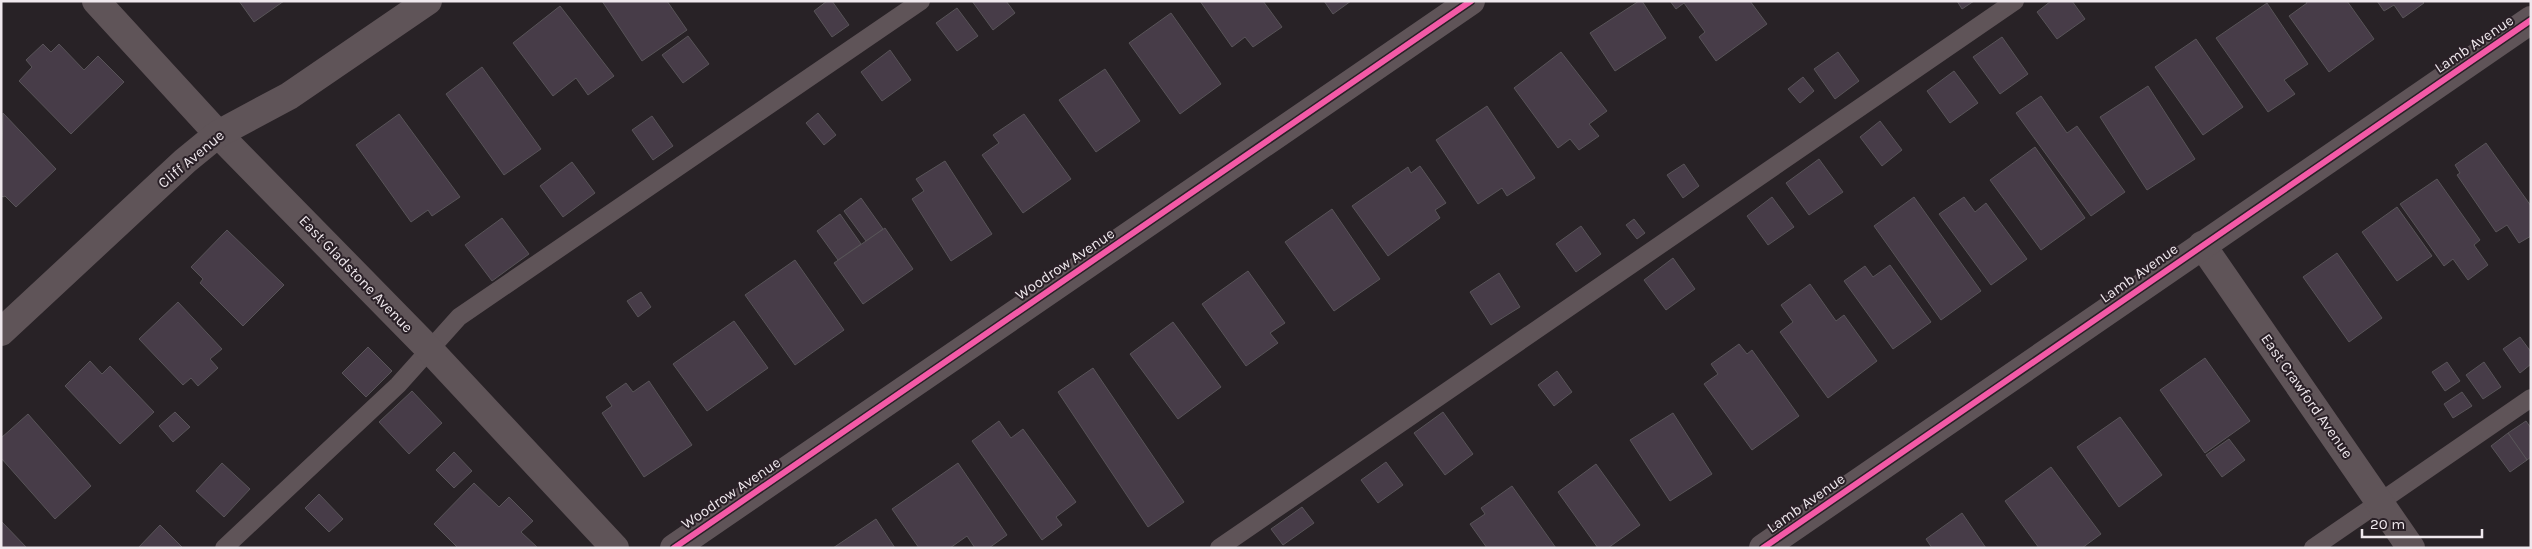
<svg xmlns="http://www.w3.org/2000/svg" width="2532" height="549" viewBox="0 0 2532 549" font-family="Karla,sans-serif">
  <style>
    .building { fill: #473c48; stroke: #585458 }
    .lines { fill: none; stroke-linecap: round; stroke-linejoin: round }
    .service { stroke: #5f5458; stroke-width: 18 }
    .minor { stroke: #5f5458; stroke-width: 28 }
    .cycleway-casing { stroke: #2a2027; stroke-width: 9 }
    .cycleway { stroke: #f35aa7; stroke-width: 6 }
    .labels { text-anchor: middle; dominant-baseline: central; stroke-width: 4; stroke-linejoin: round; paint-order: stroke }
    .street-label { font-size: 15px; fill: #efe8ed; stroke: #2a2027 }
  </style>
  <rect width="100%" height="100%" fill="#282226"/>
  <g class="building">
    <path d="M239 1H284L254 22Z"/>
    <path d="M602 1H667L687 30 642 61Z"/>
    <path d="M827 1H832L849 25 832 37 814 11Z"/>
    <path d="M972 1H1006L1015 13 993 30Z"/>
    <path d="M1200 1H1263L1282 27 1253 47 1245 37 1232 47Z"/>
    <path d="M1324 1H1351L1333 14Z"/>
    <path d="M1639 1H1642L1666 38 1615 71 1590 33Z"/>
    <path d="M1670 1H1750L1767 24 1716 61 1699 37 1705 32 1684 3 1676 9Z"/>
    <path d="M1957 1H1974L1962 9Z"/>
    <path d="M2051 1H2072L2085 19 2057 39 2037 12Z"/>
    <path d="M2306 1H2347L2374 39 2329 72 2289 16 2307 3Z"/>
    <path d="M2377 1H2422L2424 3 2403 18 2394 5 2384 11Z"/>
    <path d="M2267 3 2308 64 2284 80 2295 94 2268 112 2216 38Z"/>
    <path d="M560 6 614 76 588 95 576 78 553 96 513 43Z"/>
    <path d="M957 8 978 36 957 51 936 23Z"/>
    <path d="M1171 13 1221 84 1180 114 1129 43Z"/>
    <path d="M688 36 709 64 683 83 662 55Z"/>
    <path d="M2002 37 2028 74 2000 94 1973 57Z"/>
    <path d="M2196 39 2243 107 2203 135 2155 67Z"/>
    <path d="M43 44 51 52 59 44 84 70 98 56 124 82 71 134 19 81 32 67 26 60Z"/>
    <path d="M890 50 911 80 882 101 861 72Z"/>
    <path d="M1561 52 1607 111 1589 124 1599 136 1579 150 1570 139 1558 148 1514 88Z"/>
    <path d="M1838 52 1859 81 1835 99 1814 69Z"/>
    <path d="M482 67 541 149 504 175 446 94Z"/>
    <path d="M1105 69 1140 121 1096 152 1059 100Z"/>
    <path d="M1954 71 1978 103 1950 123 1927 91Z"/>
    <path d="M1803 77 1814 91 1800 103 1788 89Z"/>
    <path d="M2148 86 2195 159 2147 190 2100 117Z"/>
    <path d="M2041 96 2067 133 2077 126 2125 192 2091 216 2016 113Z"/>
    <path d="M1487 106 1535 178 1507 196 1502 188 1478 204 1436 140Z"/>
    <path d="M3 113 56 169 16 207 5 196 3 197 1 195Z"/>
    <path d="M818 113 836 135 824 145 806 123Z"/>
    <path d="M399 114 460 197 432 216 428 210 411 222 356 145Z"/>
    <path d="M1024 114 1071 179 1023 213 982 155 999 143 993 135Z"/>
    <path d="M652 116 673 146 653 160 632 130Z"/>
    <path d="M1880 121 1902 150 1882 166 1860 137Z"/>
    <path d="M2486 143 2531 206V236L2519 243 2507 225 2496 232 2457 175 2460 173 2455 165Z"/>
    <path d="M2035 147 2085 218 2041 250 1990 180Z"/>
    <path d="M1819 159 1843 192 1809 215 1786 183Z"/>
    <path d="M945 161 992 234 951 261 912 199 924 191 916 179Z"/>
    <path d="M572 162 595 193 563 217 540 186Z"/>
    <path d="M1684 164 1699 186 1683 198 1667 175Z"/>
    <path d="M1420 166 1446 203 1435 210 1440 218 1388 256 1352 206 1408 167 1411 173Z"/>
    <path d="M2437 179 2480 240 2474 245 2488 265 2468 280 2453 259 2444 266 2400 204Z"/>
    <path d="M1772 197 1794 227 1768 245 1747 216Z"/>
    <path d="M1914 197 1981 291 1941 320 1874 226Z"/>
    <path d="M1964 197 1975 212 1986 203 2027 259 1991 285 1939 214Z"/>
    <path d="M861 198 883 229 866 241 844 211Z"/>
    <path d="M2397 207 2432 256 2397 281 2362 232Z"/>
    <path d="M1332 209 1380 279 1334 311 1285 242Z"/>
    <path d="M840 214 861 244 838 260 817 231Z"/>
    <path d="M502 218 529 254 492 281 465 245Z"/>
    <path d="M1634 219 1645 233 1637 239 1626 225Z"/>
    <path d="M1581 226 1601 254 1576 272 1556 244Z"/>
    <path d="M885 228 913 269 863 304 834 263Z"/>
    <path d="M227 230 284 285 243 326 200 283 203 279 191 267Z"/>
    <path d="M2337 253 2382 318 2349 342 2303 277Z"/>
    <path d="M1673 258 1695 289 1666 310 1644 280Z"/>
    <path d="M795 260 844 330 795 365 745 295Z"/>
    <path d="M1890 265 1931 322 1893 349 1844 281 1865 266 1873 277Z"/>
    <path d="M1248 271 1285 323 1270 333 1278 343 1246 366 1202 304Z"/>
    <path d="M1499 273 1520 307 1491 325 1470 292Z"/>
    <path d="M1810 284 1836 321 1844 315 1877 361 1828 398 1780 332 1793 322 1781 305Z"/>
    <path d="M641 292 651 307 638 317 627 301Z"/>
    <path d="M178 302 222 349 210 359 218 368 198 386 191 378 183 385 139 339Z"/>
    <path d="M734 321 768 368 707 411 673 364Z"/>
    <path d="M1173 322 1221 387 1178 419 1130 354Z"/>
    <path d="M2520 337 2531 352V364L2520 373 2503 349Z"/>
    <path d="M1739 344 1747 354 1752 350 1799 416 1752 450 1704 384 1718 374 1711 364Z"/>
    <path d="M368 347 392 371 366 397 342 373Z"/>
    <path d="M2205 358 2250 421 2205 453 2160 390Z"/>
    <path d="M90 361 102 374 110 366 154 412 120 444 65 386Z"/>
    <path d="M2447 362 2460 381 2445 391 2432 372Z"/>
    <path d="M2484 362 2501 387 2483 399 2466 375Z"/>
    <path d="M1093 368 1184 502 1148 527 1058 392Z"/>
    <path d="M1557 371 1572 392 1554 406 1538 385Z"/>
    <path d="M649 381 692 445 644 477 602 413 612 406 606 397 626 383 633 392Z"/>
    <path d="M412 391 442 423 409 454 379 422Z"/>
    <path d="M2462 392 2472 406 2453 418 2444 404Z"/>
    <path d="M175 412 190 427 173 442 159 426Z"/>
    <path d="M1443 412 1473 454 1445 475 1414 433Z"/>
    <path d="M1673 413 1712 474 1670 501 1630 440Z"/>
    <path d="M28 414 91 486 55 519 1 458V438Z"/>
    <path d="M2120 417 2162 475 2119 507 2077 447Z"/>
    <path d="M999 421 1011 438 1023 429 1076 502 1056 517 1062 525 1042 540 972 441Z"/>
    <path d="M2526 421 2531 428V457L2527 460 2508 433Z"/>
    <path d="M2508 433 2527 460 2510 472 2491 446Z"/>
    <path d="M2229 439 2245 460 2222 477 2206 455Z"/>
    <path d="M454 452 472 471 454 488 436 470Z"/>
    <path d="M1386 462 1403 485 1378 503 1361 480Z"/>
    <path d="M222 463 250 489 224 517 196 491Z"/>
    <path d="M958 463 1007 535 989 548H975L967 536 950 548H919L892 509Z"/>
    <path d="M1596 464 1640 525 1608 548H1598L1558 492Z"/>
    <path d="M2051 467 2101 534 2082 548H2039L2005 501Z"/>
    <path d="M474 483 499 507 509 497 533 521 521 532 538 548H458L434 524Z"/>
    <path d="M1512 486 1556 548H1487L1470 524 1485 514 1481 508Z"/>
    <path d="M319 494 343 519 329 532 305 508Z"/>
    <path d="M1302 507 1314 523 1283 545 1271 529Z"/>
    <path d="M1962 513 1986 548H1932L1926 539Z"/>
    <path d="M876 519 895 548H833Z"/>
    <path d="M1 521 27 548H1Z"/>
    <path d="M160 525 183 548H138Z"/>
  </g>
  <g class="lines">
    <g class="service">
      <path d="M224 548 398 385 459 317 921 1"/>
      <path d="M1219 548 2015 1"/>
      <path d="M2313 548 2531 398"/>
    </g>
    <g class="minor">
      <path d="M96 1 218 134 429 349 615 548"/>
      <path d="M2202 245 2411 548"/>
      <path d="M1 332 185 161 218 134 289 96 428 1"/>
      <path d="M674 548 1471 1"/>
      <path d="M1763 548 2531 20"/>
    </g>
    <defs>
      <g id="cycleway">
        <path d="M674 548 1471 1"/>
        <path d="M1763 548 2531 20"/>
      </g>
    </defs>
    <use href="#cycleway" class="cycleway-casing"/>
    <use href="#cycleway" class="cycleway"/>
  </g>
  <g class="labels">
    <g class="street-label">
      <text transform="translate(2474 44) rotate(-34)">Lamb Avenue</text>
      <text transform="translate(191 159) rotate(-40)">Cliff Avenue</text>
      <text transform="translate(1065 264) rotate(-34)">Woodrow Avenue</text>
      <text transform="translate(2139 273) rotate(-35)">Lamb Avenue</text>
      <text transform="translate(356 274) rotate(46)">East Gladstone Avenue</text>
      <text transform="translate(2307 396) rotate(55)">East Crawford Avenue</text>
      <text transform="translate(731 493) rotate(-34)">Woodrow Avenue</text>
      <text transform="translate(1806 503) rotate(-35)">Lamb Avenue</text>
    </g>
  </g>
  <rect width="2532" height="549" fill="none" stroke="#efe8ed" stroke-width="5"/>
  <path d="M2362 529v8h120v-8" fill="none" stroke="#efe8ed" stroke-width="2.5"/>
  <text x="2370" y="529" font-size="15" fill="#efe8ed" stroke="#2a2027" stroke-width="4" paint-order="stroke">20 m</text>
</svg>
